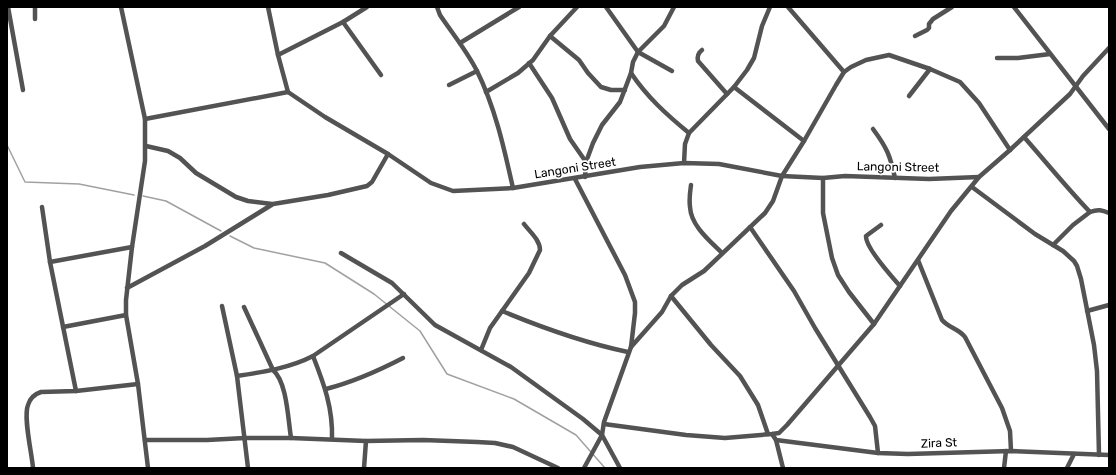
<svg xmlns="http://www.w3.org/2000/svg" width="1116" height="475" viewBox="0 0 1116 475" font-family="Rubik,sans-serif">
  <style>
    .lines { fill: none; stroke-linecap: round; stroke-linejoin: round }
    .stream { stroke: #a1a1a1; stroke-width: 1.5 }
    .street { stroke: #535353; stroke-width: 4.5 }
    .labels { text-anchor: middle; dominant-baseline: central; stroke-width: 3.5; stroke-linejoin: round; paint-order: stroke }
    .street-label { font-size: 12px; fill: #000; stroke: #fff }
  </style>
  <rect width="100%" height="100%" fill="#fff"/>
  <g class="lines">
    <g class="stream">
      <path d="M7 145 25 182 79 184 134 195"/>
      <path d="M143 196 166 201 221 231"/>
      <path d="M230 236 254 248 325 263 374 294 420 331 447 374 514 399 576 435 605 468"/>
    </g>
    <g class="street">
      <path d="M8 7 23 90"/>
      <path d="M35 7V19"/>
      <path d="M121 7 145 119V161L132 247 126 300V315L138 384 148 468"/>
      <path d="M268 7 278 55 288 92 325 117 388 154 431 183 453 191 513 188 640 167 684 163 719 164 782 176 823 178 845 176 929 179 979 177"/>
      <path d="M437 7 440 15C452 33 467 51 477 71 495 107 504 148 513 188"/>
      <path d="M606 7 638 52 672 71"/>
      <path d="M788 7 844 72"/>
      <path d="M1014 7 1109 129"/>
      <path d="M343 22 381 75"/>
      <path d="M550 36 579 60 588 73 601 87 611 90H625"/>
      <path d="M915 36 927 30 929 28V24L933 19 952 7"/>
      <path d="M460 43 519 7"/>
      <path d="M702 50C698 53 697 56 698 61L727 94"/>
      <path d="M278 55 343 22 367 7"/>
      <path d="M997 58H1018L1050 54"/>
      <path d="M529 63 552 98 570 139 586 162"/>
      <path d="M631 73C647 97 667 115 689 133"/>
      <path d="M449 85 477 71"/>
      <path d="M734 87 804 141"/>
      <path d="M486 92 518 73 533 60 550 36 577 7"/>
      <path d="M909 96 930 69"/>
      <path d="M145 119 288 92"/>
      <path d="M873 129C887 148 890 155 895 178"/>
      <path d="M1024 137C1046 162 1067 188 1090 212 1098 209 1102 210 1109 213"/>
      <path d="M146 146 168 151 180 158 196 173 236 197 248 201 272 204"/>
      <path d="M684 163 685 144 689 133 734 87 747 70 754 58 762 26 770 7"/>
      <path d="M585 177 586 162 593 143 602 125 620 102 631 73 633 62 638 52 664 26 674 7"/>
      <path d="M823 178V213L832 258 838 275 849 292 874 324"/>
      <path d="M575 179 625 275 635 302V313L631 347 604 422 602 435 584 468"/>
      <path d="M691 185C690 192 689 200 690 207 691 226 710 241 722 253"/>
      <path d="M972 187 1035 234 1063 251 1074 261 1077 266 1081 279 1094 345 1097 371 1099 455"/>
      <path d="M42 207 50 262 76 391"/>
      <path d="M881 225 866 236C865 247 892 277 900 286"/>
      <path d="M750 227 794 291 815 328 870 417 875 426 878 453"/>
      <path d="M1053 245 1073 225 1090 212"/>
      <path d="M341 253 392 283 435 325 511 367 583 419 602 435 620 468"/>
      <path d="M918 260 942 320C949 328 959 329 965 337L1002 408 1010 431 1011 451"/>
      <path d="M50 262 132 247"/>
      <path d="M127 288 205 246 273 204 328 195 367 186 372 182 388 154"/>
      <path d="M671 296 711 345 740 376 758 405 768 434"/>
      <path d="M222 306 237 376 248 468"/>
      <path d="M244 307 273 370C287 382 288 419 291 438"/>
      <path d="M502 311C543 328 585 343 628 352"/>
      <path d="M1087 311 1109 305"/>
      <path d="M63 327 126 315"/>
      <path d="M631 347 662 312 671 296 682 285 704 271 765 213 773 201 782 176 804 141 836 85 844 72 851 67 866 60 889 55 930 69 960 82 979 103 1010 150"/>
      <path d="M481 350 490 328 529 273 540 250C540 240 530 232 524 224"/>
      <path d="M313 356C324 384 333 408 332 439"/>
      <path d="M237 376C263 372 290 368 313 356L404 294"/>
      <path d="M326 389C353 382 378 371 403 358"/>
      <path d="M604 424 686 435 725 438 772 434 779 433 787 425 874 324 951 211 979 177 1010 150 1070 94 1083 76 1109 48"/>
      <path d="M772 434 776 440 878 453 908 454 1011 451 1109 455"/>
      <path d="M145 440H207L245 438H291L366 441 423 440 477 442 495 443 513 447 558 468"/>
      <path d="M776 440 783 468"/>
      <path d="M33 468C32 454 23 417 28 405 30 398 35 394 41 392L76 391 138 384"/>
      <path d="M364 468 366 441"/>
      <path d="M1004 468 1006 451"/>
      <path d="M1067 468 1074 454"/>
    </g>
  </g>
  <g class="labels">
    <g class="street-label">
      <text transform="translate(898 167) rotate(1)">Langoni Street</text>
      <text transform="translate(575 168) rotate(-9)">Langoni Street</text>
      <text transform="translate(939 443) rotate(-2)">Zira St</text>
    </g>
  </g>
  <rect width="1116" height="475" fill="none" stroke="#000000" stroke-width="16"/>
</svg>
